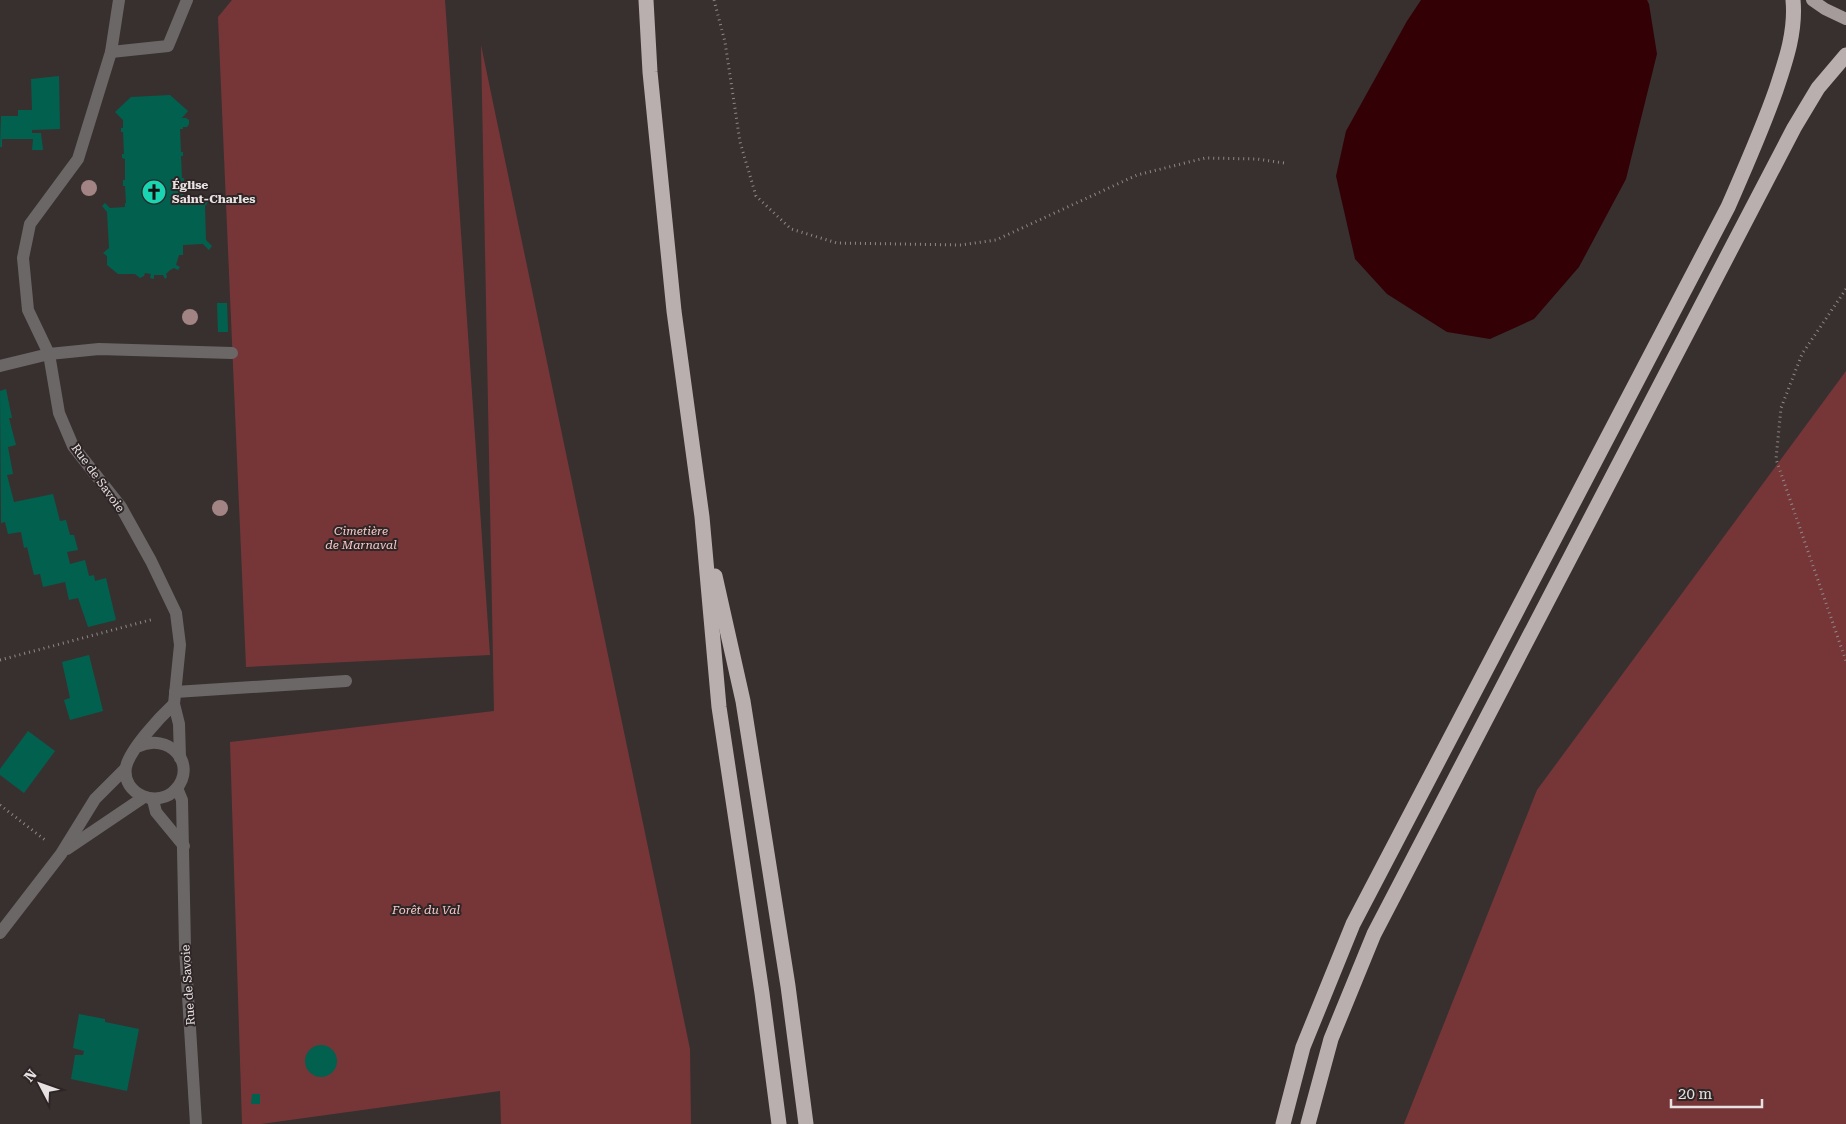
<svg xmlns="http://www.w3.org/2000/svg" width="1846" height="1124" viewBox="0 0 1846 1124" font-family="'Roboto Serif',serif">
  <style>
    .green { fill: #763638 }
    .water { fill: #320005 }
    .building { fill: #02604f }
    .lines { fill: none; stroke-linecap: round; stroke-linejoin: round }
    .path { stroke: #8f8887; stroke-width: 3; stroke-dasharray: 1 4; stroke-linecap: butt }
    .minor { stroke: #6c6767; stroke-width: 12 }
    .major { stroke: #a49b9a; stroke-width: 12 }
    .highway { stroke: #baafaf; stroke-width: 15 }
    .tree { fill: #a18483 }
    .labels { text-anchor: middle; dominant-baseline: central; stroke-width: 4; stroke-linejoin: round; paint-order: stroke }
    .poi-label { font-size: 12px; font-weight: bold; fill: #e7e1e1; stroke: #2e2626; text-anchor: start }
    .street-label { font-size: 12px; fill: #e7e1e1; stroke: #2e2626 }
    .park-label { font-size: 12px; font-style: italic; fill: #f7c9c8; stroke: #2e2626 }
  </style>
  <rect width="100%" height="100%" fill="#38302f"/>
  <g class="green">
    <path d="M232 0H445L490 655 246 667 218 17Z"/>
    <path d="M481 45 690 1049 691 1124H501L500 1091 261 1124H242L230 742 494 711Z"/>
    <path d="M1846 371V1124H1404L1537 790Z"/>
  </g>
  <path class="water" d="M1421 0H1647L1649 4 1657 54 1626 179 1579 267 1534 319 1490 339 1447 332 1387 294 1355 259 1336 176 1346 131 1407 21Z"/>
  <g class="building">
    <path d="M59 76 60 129 32 130V133H41L43 150H32L33 139H2V147H0L1 116H18V110H32L31 79Z"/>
    <path d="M170 95 188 111 182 118H186L189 120V124L187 127H183V129H180L181 152H183V156H181L182 178H184L183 200 185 201V204L201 203 206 198 209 201 205 206 206 240 212 246 209 250 203 244 183 245V255H179L176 265 180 267 178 270 174 268 170 270 166 274 167 277 165 279 163 275H154V279L150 278 151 274 145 273 144 276 140 278 135 274H118L107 265V256L103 253 109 248 107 212 102 206 105 203 110 208 125 207V203H126L125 186H123V180H125V159L122 158V154H124L123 132H121V128H123V120L115 112 131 97Z"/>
    <path d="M217 303H227L228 332H218Z"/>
    <path d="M6 389 12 418H9L16 445 8 447 13 474 7 475 14 502 53 494 60 521 66 520 70 535H74L78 550 67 552 70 564 85 560 89 576 94 575 95 581 106 578 116 620 88 627 78 598 69 600 65 582 43 587 40 574 34 575 27 547 24 548 21 532 8 534 5 522 1 523 0 391Z"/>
    <path d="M89 655 103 711 70 720 64 700 70 698 62 662Z"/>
    <path d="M28 731 55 751 24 793 0 775V769Z"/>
    <path d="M79 1014 105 1019V1022L139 1029 127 1091 71 1079 75 1055H83L84 1051 73 1048Z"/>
    <circle cx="321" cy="1061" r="16"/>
    <path d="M252 1094H260V1104H251Z"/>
  </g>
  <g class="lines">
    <g class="path">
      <path d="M714 0 725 42 740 142 756 196 791 229 837 243 961 245 996 240 1137 175 1205 158 1257 159 1284 163"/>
      <path d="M1846 289 1802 354 1781 408 1776 459 1846 661"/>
      <path d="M0 660 154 619"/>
      <path d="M0 805 45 840"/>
    </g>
    <g class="minor">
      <path d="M119 0 111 52 78 159 30 224 23 258 28 310 49 354 59 413 73 446 121 507 151 561 176 613 180 645 174 704 179 724 180 758"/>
      <path d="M111 52 168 46 187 0"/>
      <path d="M0 366 49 354 99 349 232 353"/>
      <path d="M175 692 346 681"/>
      <path d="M137 747C169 731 198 764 176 789 159 809 121 795 126 767 130 749 160 717 174 704"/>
      <path d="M177 788 182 800 185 948 196 1124"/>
      <path d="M153 800 156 812 184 846"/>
      <path d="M67 849 144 797"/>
      <path d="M0 933 61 854 95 799 125 769"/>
    </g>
    <path class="major" d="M1812 0 1825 9 1846 19"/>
    <g class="highway">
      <path d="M646 0 650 72 674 311 702 517 719 707 762 993 779 1124"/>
      <path d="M715 576 743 701 788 986 806 1124"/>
      <path d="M1283 1124 1303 1047 1353 924 1728 207C1745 168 1762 130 1776 90 1786 60 1796 31 1793 0"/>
      <path d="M1308 1124 1331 1039 1374 934 1794 128 1818 88 1846 55"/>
    </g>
  </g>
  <g class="tree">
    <circle cx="89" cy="188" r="8"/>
    <circle cx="190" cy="317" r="8"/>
    <circle cx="220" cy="508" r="8"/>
  </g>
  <defs>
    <symbol id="church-disc" viewBox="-11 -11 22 22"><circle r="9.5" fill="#1ad5b2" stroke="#2e2626"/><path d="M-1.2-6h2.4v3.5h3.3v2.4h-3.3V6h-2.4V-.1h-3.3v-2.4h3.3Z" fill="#111"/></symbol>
  </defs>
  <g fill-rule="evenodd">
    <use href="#church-disc" x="140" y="178" width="28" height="28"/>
  </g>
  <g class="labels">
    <g class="poi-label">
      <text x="172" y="185">Église<tspan x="172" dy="14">Saint-Charles</tspan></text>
    </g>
    <g class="street-label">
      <text transform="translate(98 478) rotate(54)">Rue de Savoie</text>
      <text transform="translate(188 985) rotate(-94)">Rue de Savoie</text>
    </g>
    <g class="park-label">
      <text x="361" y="531">Cimetière<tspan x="361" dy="14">de Marnaval</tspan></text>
      <text x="426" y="910">Forêt du Val</text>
    </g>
  </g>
  <g transform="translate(40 1084) rotate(311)" stroke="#2e2626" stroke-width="4" paint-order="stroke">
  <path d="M0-4L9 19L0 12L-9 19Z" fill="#e7e1e1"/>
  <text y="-8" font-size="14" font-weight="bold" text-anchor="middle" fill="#e7e1e1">N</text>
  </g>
  <path d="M1671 1099v8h91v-8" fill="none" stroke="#e7e1e1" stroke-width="2.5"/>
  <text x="1678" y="1099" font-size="15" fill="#e7e1e1" stroke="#2e2626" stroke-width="4" paint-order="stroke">20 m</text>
</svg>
